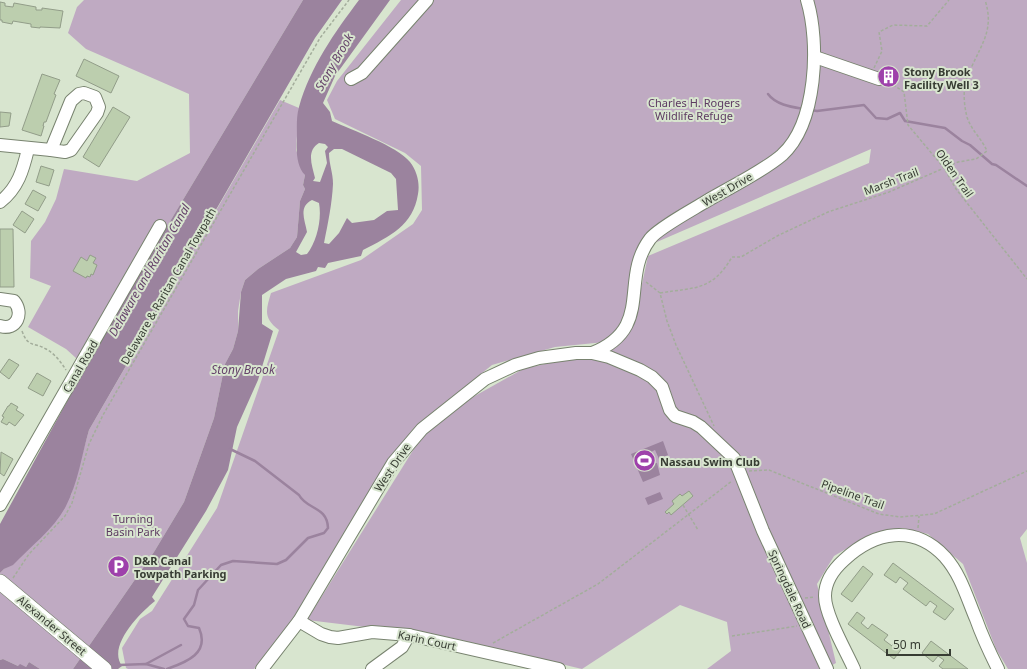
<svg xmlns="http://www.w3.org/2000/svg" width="1027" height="669" viewBox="0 0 1027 669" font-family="'Noto Sans',sans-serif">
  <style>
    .green { fill: #bfaac2 }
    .water { fill: #9b839e; fill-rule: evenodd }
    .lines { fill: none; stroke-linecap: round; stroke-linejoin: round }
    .stream { stroke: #9b839e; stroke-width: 2.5 }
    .building { fill: #bcceae; stroke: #929d89 }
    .minor-casing { stroke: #78836f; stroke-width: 14 }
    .major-casing { stroke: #78836f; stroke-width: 16 }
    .path { stroke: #a3ad9b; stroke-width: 1.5; stroke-dasharray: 3 2; stroke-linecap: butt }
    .minor { stroke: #fff; stroke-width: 12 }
    .major { stroke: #fff; stroke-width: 15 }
    .labels { text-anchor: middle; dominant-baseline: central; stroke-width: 4; stroke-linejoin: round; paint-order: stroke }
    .poi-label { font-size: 11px; font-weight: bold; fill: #373c33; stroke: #d8e5cf; text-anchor: start }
    .park-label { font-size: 11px; fill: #5d3a62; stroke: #d8e5cf }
    .street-label { font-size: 11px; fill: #373c33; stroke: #d8e5cf }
    .water-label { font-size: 12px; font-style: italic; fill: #65426a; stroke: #d8e5cf }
  </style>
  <rect width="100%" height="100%" fill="#d8e5cf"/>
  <g class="green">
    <path d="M84 0H303L118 308 86 367 66 349 28 327 51 286 30 278 31 241 45 222 56 199 64 169 137 181 190 153 189 94 86 49 68 33 77 7Z"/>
    <path d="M401 0H1027V529L1020 538 1027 563V669H1008L996 649 963 564 928 534 902 528 873 533 834 556 817 584 836 663 825 669H707L731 651 727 622 680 605 582 669 448 637 307 620 432 420 523 369 615 348 633 326 648 256 869 163 871 149 643 248 624 321 605 342 555 347 492 365 413 429 363 505 300 610 254 669H128L126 668 122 648 140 619 152 611 217 508 279 330C263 318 266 310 271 293L361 260 413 224 422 210 421 166 405 153 335 119 327 100 337 81Z"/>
    <path d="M280 100 299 108 296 150 305 175 303 185 305 189 300 201 297 237 290 248 258 269 245 280 241 292 238 311V331L233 349 225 364 214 418 184 502 154 552 73 669H40L29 662 26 667 18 666 3 659 0 660V573L4 569 13 564 71 495 89 430Z"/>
  </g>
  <g class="water">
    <path d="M303 0H342L315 38 89 430C82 454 78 483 66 506 55 528 30 547 13 565L4 569 0 573V524L118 308Z"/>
    <path d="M359 0H390L335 76 323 103 330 112 332 121C352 130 397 146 410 162 417 171 420 183 418 194 413 226 390 236 363 250L361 256 328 263 325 268 318 267 316 271 286 279 262 295V324L273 331 258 380 237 427 228 470 206 511 152 597 155 601C140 613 107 646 122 666L118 669H73L154 552 184 502 214 418 225 364 233 349 238 331 241 292 245 280 258 269 290 248 297 237 300 201 305 189 303 185 305 175C297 167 296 152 297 140 297 130 296 117 299 107 310 67 335 32 359 0ZM319 143 325 144 328 147 325 151 327 163 320 182 313 181 315 178C312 165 306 151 319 143ZM334 149H342L391 173 396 179 398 210 387 211 374 220 352 223 347 218 339 233 329 244 324 243C328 223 332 204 333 184 333 173 329 164 329 153ZM312 200 319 203C322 219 317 241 307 254L301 255 296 252 307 232C305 220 298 207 312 200Z"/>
    <path d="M663 441 668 455 659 459 655 450 651 452 655 463H657L660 475 643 482 631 454Z"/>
    <path d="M660 492 663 499 648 505 645 498Z"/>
    <path d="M3 659 18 666 20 664 26 667 29 662 40 669H0V660Z"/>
  </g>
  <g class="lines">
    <g class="stream">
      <path d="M768 94C776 105 792 107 804 109"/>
      <path d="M811 110 817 111 864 105 876 118 887 119 900 113 905 121 945 128 962 141 970 145 992 164 996 165 1027 186"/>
      <path d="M146 664 181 645"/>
      <path d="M119 665 146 664 164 669"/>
      <path d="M167 669C187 662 210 653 199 628L188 626 184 619 194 605 198 590 221 565 233 561 277 564 286 560 308 538 324 533 328 528C327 506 307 510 299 495L255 461 230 449"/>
    </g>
  </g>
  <g class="building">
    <path d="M0 2 5 3V6L13 7 14 3 36 7V10H42V8L63 11 60 28 40 27V28L31 27V24L13 21 12 24 2 22V20H0Z"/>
    <path d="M84 59 119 76 111 93 76 76Z"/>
    <path d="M42 74 60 80 54 94 56 95 46 122H44L43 126H44L41 136 22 130Z"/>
    <path d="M113 107 130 117 99 167 83 157Z"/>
    <path d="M0 112 11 113 9 126 0 127Z"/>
    <path d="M41 166 54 170 49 186 36 182Z"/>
    <path d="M33 190 46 197 38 211 25 204Z"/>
    <path d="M22 211 34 219 25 233 13 225Z"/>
    <path d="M0 229H13L14 287H0Z"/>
    <path d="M90 255 96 258 93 263 97 265 93 275 91 274 90 277 87 276 86 278 73 271 81 257 87 261Z"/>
    <path d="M9 359 19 365 9 379 0 372Z"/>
    <path d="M37 373 51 381 43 396 28 388Z"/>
    <path d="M11 403 18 407 16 410 24 415 15 426 9 422 7 425 1 422 4 417 2 416 8 406H9Z"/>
    <path d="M1 452 13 459 4 476 0 473Z"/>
    <path d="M689 491 693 496 671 515 669 512 667 514 665 512 674 504 672 501 680 494 682 496Z"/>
    <path d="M893 563 954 609 945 620 933 612 937 606 930 601 926 606 903 589 908 583 900 577 896 583 884 575Z"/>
    <path d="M863 566 873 574 852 602 841 594Z"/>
    <path d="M857 612 865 618 861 623 868 629 872 624 888 635 884 640 892 646 895 641 903 647 894 659 848 624Z"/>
    <path d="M931 641 968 669H943L939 666 944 660 938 656 933 662 922 653Z"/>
  </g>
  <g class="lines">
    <defs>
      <g id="minor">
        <path d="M815 57 879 79"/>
        <path d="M351 79 362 73 427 0"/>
        <path d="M84 93 95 97 99 107 97 113 71 150 65 152 51 150 71 101 79 94Z"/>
        <path d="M0 145 51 150"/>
        <path d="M0 202C18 188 23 170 28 149"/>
        <path d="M0 299 14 301C24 313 17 331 0 326"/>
        <path d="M592 353C655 328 619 280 650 239 657 229 692 210 705 202 728 188 761 173 782 155 817 123 820 43 807 0"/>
        <path d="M0 505 160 226"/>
        <path d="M299 621 321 634 330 637 338 638 372 632 409 635 559 669"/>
        <path d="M262 669 299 621 393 463 422 429 485 379 515 365 539 358 576 353H592L609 357 640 370 652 377 662 387 670 410 675 416 693 422 701 427 734 458 763 531 827 669"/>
        <path d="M372 669 402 647 409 635"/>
        <path d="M854 669C846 651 825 615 825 596 825 582 834 569 844 560 875 531 914 524 945 557 961 575 967 598 976 619 982 636 990 653 998 669"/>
      </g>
      <path id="major" d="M0 582 104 669"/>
    </defs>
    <use href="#minor" class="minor-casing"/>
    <use href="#major" class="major-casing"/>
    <g class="path">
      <path d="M874 68 882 51 879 32 893 25 927 26 949 0"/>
      <path d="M889 82 904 92 908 125 944 168 956 189 1027 279"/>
      <path d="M646 282 660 293 667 321 676 345 714 426"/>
      <path d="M660 293C696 287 712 291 732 257H741L779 235 828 212 889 192 958 162 976 159 987 151C982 139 971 130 967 117 964 105 963 92 966 80 967 76 970 71 972 66 983 42 994 28 985 0"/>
      <path d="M22 331C28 348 34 342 46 349 55 354 61 362 66 370"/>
      <path d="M749 471 769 470 879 514 900 517 934 514 1027 471"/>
      <path d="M683 505 698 530"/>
      <path d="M918 528 919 516"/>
      <path d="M13 578 29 554 65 516 72 503 89 444 103 415 320 38 349 0"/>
      <path d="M805 598 815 597"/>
      <path d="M732 636 797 626"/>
      <path d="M493 643 598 584 732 481"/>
    </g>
    <use href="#minor" class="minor"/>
    <use href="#major" class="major"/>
  </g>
  <defs>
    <symbol id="building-disc" viewBox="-11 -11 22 22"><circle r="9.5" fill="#9e41ab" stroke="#d8e5cf"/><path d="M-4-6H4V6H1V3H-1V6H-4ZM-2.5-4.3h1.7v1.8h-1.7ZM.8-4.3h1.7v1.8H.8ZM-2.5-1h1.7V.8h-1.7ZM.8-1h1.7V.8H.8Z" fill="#fff"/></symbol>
    <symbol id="stadium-disc" viewBox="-11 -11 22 22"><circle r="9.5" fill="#9e41ab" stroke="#d8e5cf"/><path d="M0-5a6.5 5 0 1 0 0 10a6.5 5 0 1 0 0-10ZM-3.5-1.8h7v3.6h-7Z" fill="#fff"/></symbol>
    <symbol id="parking-disc" viewBox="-11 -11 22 22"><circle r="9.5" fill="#9e41ab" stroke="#d8e5cf"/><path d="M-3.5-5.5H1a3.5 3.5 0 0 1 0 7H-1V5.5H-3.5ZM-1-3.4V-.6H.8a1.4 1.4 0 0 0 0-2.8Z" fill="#fff"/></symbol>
  </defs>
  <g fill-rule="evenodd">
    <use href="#building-disc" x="876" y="64" width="25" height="25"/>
    <use href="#stadium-disc" x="632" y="448" width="25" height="25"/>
    <use href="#parking-disc" x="106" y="554" width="25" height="25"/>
  </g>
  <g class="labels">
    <g class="poi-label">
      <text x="904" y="71">Stony Brook<tspan x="904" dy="13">Facility Well 3</tspan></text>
      <text x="660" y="461">Nassau Swim Club</text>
      <text x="134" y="560">D&amp;R Canal<tspan x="134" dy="13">Towpath Parking</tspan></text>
    </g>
    <g class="park-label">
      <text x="694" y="102">Charles H. Rogers<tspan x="694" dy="13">Wildlife Refuge</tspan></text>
      <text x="133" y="518">Turning<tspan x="133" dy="13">Basin Park</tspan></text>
    </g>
    <g class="street-label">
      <text transform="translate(955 173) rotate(55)">Olden Trail</text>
      <text transform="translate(891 181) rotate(-21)">Marsh Trail</text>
      <text transform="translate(727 189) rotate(-30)">West Drive</text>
      <text transform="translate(168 286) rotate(-60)">Delaware &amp; Raritan Canal Towpath</text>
      <text transform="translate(80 366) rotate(-60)">Canal Road</text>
      <text transform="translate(392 467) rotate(-56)">West Drive</text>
      <text transform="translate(853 494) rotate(20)">Pipeline Trail</text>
      <text transform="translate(790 589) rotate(65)">Springdale Road</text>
      <text transform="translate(52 625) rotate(40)">Alexander Street</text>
      <text transform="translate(427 640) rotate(12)">Karin Court</text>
    </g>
    <g class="water-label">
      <text transform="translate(334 62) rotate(-60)">Stony Brook</text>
      <text transform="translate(149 270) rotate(-60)">Delaware and Raritan Canal</text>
      <text x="243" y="369">Stony Brook</text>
    </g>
  </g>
  <path d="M887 649v6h63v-6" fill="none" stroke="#373c33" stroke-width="2"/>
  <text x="893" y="649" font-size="12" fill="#373c33" stroke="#d8e5cf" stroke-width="3" paint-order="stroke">50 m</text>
</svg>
